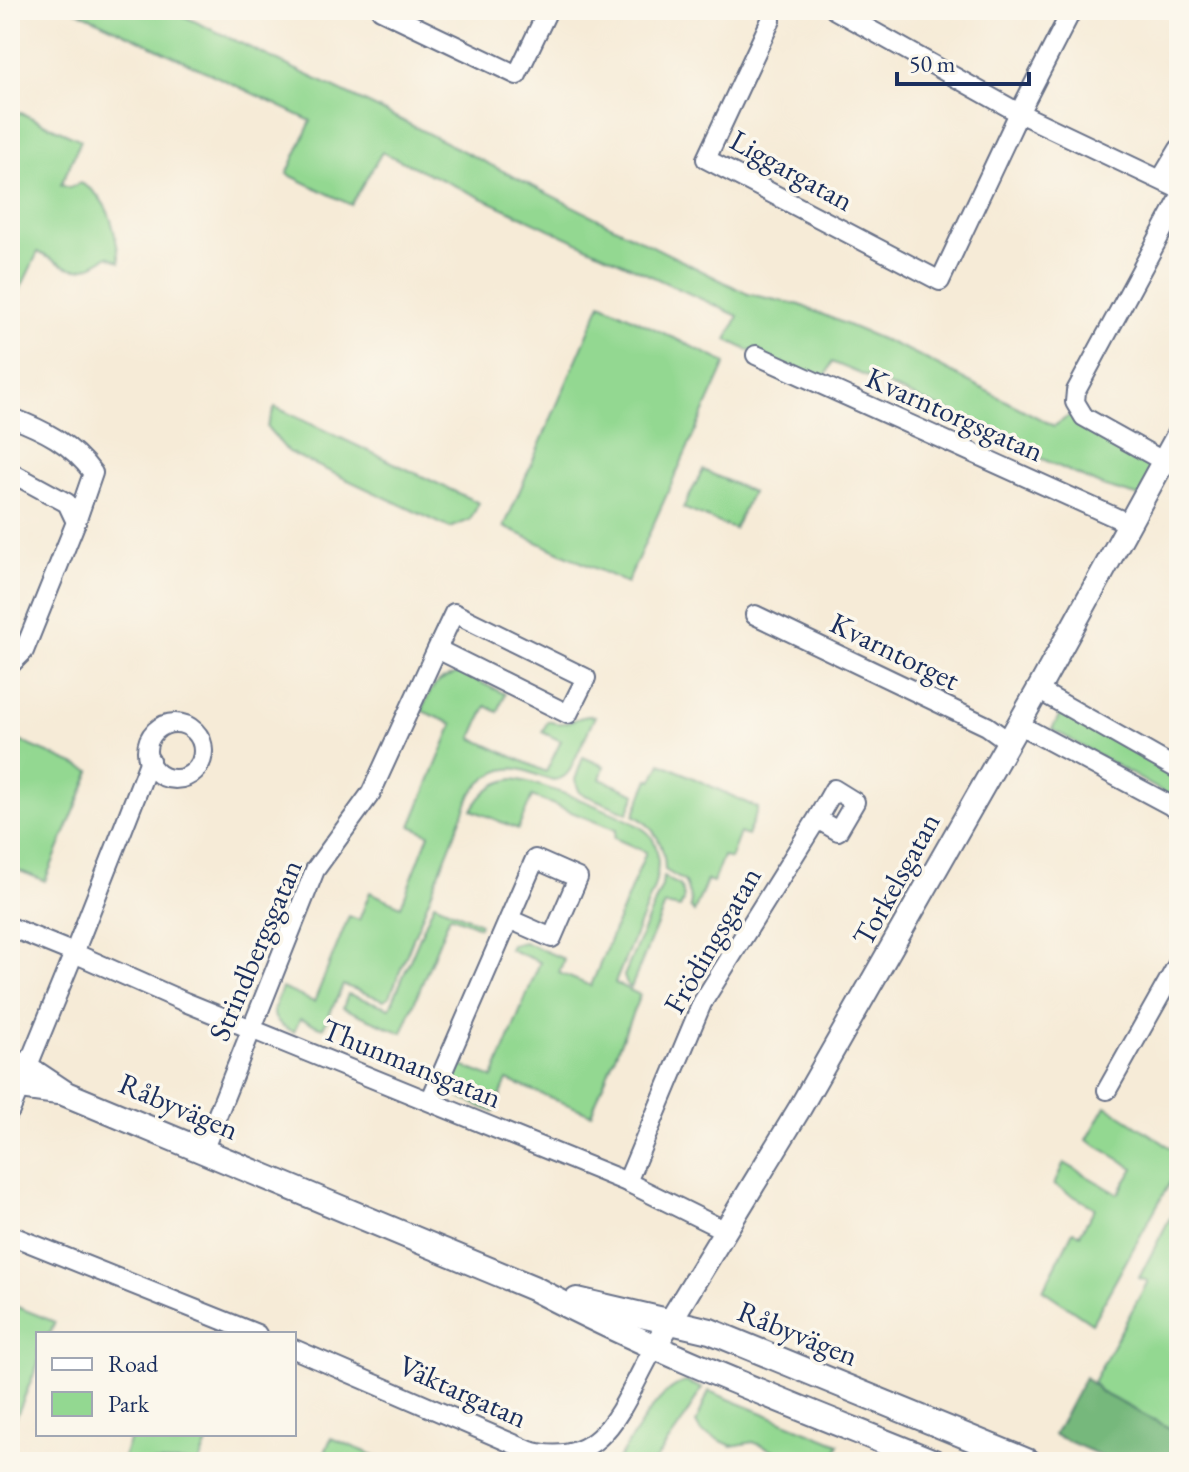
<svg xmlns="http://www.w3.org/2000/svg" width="1189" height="1472" viewBox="0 0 1189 1472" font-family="'EB Garamond',serif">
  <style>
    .green { fill: #93d891; stroke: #578478; stroke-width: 2 }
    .forest { fill: #76b87b; stroke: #48746c; stroke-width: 2 }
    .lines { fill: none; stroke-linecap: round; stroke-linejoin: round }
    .minor-casing { stroke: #687188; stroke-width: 22 }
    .tertiary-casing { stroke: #687188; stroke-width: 26 }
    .secondary-casing { stroke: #687188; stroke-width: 28 }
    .minor { stroke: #fff; stroke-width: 18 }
    .tertiary { stroke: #fff; stroke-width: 22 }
    .secondary { stroke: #fff; stroke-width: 24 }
    .labels { text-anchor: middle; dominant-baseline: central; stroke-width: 7; stroke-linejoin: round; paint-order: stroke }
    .street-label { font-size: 30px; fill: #1b2f5e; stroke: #fbf7ec }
  </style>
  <rect width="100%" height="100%" fill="#fbf7ec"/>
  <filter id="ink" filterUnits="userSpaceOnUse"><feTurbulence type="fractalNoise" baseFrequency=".0125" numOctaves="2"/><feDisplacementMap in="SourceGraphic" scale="16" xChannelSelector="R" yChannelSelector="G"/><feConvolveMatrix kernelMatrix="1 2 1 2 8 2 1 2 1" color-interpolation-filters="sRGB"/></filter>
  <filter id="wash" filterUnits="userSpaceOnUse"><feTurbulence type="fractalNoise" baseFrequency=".006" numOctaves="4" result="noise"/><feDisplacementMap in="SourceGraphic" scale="32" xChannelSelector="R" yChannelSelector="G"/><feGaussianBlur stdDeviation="1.8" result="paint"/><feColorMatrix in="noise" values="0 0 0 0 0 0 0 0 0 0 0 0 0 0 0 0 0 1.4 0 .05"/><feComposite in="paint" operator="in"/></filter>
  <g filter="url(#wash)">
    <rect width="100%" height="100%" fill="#f6ebd7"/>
    <g class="green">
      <path d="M75 10H171L377 108 748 294 800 305 912 352 1054 426 1078 410 1163 461 1144 498 1102 486 1029 453 1027 444 832 362 822 385 727 340 738 316 382 152 351 205 287 174 311 121Z"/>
      <path d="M10 108 81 140 61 185 69 188 80 183C111 196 115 233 120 262L108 256C75 279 70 268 38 252L18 294 10 290Z"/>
      <path d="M601 303 726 363 627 583 504 527Z"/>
      <path d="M275 407 479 503 470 520 450 528 288 452 267 427Z"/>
      <path d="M703 470 752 492 734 529 683 508Z"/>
      <path d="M461 673 505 694 498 712 486 706 472 738 546 772 561 741 542 732 548 721C567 729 579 713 595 716L570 770C556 791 538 772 519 769 499 766 483 779 471 794L390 996 384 1000 343 985 323 1028 300 1019 294 1032C267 1020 272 1013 282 988L314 1002 349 916 359 920 370 892 401 906 429 834 411 826 453 724 422 711C431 685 435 680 461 673Z"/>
      <path d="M1063 709 1179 776V801L1052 729Z"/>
      <path d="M10 737 91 771 45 881 10 867Z"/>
      <path d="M583 757 604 766 600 779 636 794 628 813 580 793 575 780Z"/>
      <path d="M661 763 758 808 747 836 740 833 730 859 723 856 713 882 707 880 694 912 690 907 691 901 685 882 665 870C665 846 655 826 634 815L649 779 653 780Z"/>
      <path d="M513 779C536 781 639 819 651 836 662 852 658 874 653 891L615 983 640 995 591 1114 507 1080 494 1112 460 1098 453 1086 460 1059 464 1060 462 1066 493 1078 540 962 509 949 511 945 524 942 564 959 559 973 591 986 646 852 614 838 616 830 532 796 518 829 472 810C481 793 494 782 513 779Z"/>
      <path d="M663 877 679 885C685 894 685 899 680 908L665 905 631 988 627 985 624 976 662 886Z"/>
      <path d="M434 903 480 923 479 927 450 915 402 1033 343 1008 348 994 390 1008Z"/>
      <path d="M1106 1106 1179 1153V1166L1092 1323 1043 1290 1073 1231 1080 1234 1095 1208 1054 1185 1064 1163 1118 1194 1134 1168 1087 1140Z"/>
      <path d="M1179 1200V1433L1102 1393 1093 1382 1148 1281 1139 1278Z"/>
      <path d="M10 1304 55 1322 50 1334H38V1364L10 1432Z"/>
      <path d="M686 1382 702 1388 681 1424 654 1462H616C632 1440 659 1386 686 1382Z"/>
      <path d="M709 1391 839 1444 833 1462H803L753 1442 732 1446 701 1432 696 1423Z"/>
      <path d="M132 1434H211L199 1462H121Z"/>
      <path d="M331 1438 386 1460V1462H321Z"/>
    </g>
    <path class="forest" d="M1085 1377 1102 1393 1179 1433V1462H1116L1054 1435Z"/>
  </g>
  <g filter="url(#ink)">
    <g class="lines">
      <defs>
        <g id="minor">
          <path d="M381 10 517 75 548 10"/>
          <path d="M835 10 1019 113 1179 189"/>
          <path d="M771 20 706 159 940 281 1019 113 1072 10"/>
          <path d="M1161 179 1179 149"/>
          <path d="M756 355 1130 524"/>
          <path d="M10 417C44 430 71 443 93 473L76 522 24 651 10 665"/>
          <path d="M1163 461 1084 417 1075 402 1076 391 1179 200"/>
          <path d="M10 472 67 503 76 522"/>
          <path d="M755 615 987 726 1008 741"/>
          <path d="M1038 690 1179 770"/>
          <circle cx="175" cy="751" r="28"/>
          <path d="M1018 724 1179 810"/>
          <path d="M150 760 74 953 185 1002 627 1182 726 1231"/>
          <path d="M10 927 74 953 27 1068"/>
          <path d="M1107 1090 1179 962"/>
          <path d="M430 1101 535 859 578 878 552 938 509 919"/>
          <path d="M10 1111 20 1087"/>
          <path d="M203 1151 315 870 371 793 437 649 568 714 586 678 454 613 437 649"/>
          <path d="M627 1182 702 1003 817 819 838 831 855 802 834 789 817 819"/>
          <path d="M10 1235 257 1334"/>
          <path d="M294 1349 530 1451C607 1472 624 1398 654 1348"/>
        </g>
        <path id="tertiary" d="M654 1348 800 1108 1038 690 1179 433"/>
        <g id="secondary">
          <path d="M10 1060 27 1068 66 1094 533 1288C662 1356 799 1407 934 1462"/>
          <path d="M10 1082 20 1087 58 1092"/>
          <path d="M577 1300 710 1331 1029 1462"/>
        </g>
      </defs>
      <use href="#minor" class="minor-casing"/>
      <use href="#tertiary" class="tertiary-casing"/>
      <use href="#secondary" class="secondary-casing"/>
      <use href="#minor" class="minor"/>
      <use href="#tertiary" class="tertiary"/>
      <use href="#secondary" class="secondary"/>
    </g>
  </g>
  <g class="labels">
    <g class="street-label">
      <text transform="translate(792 170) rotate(29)">Liggargatan</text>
      <text transform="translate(955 414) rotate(24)">Kvarntorgsgatan</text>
      <text transform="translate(895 651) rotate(26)">Kvarntorget</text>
      <text transform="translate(896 879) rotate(-61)">Torkelsgatan</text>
      <text transform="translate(712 940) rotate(-60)">Frödingsgatan</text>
      <text transform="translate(255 950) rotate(-67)">Strindbergsgatan</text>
      <text transform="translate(412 1063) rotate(22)">Thunmansgatan</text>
      <text transform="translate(179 1106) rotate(23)">Råbyvägen</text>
      <text transform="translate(798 1333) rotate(22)">Råbyvägen</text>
      <text transform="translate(463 1391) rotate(24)">Väktargatan</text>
    </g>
  </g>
  <rect width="1189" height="1472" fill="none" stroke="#fbf7ec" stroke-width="40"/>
  <rect x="36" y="1332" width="260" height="104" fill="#fbf7ec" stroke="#a1a7b3" stroke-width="2"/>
  <rect x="52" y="1358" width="40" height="12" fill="#ffffff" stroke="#a1a7b3" stroke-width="2"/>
  <text x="108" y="1372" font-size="24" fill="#1b2f5e">Road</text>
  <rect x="52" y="1392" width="40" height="24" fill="#93d891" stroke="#a1a7b3" stroke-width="2"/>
  <text x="108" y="1412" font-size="24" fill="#1b2f5e">Park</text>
  <path d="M897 72v12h132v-12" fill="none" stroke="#1b2f5e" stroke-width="4"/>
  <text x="909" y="72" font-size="24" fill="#1b2f5e" stroke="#fbf7ec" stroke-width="6" paint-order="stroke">50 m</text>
</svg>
